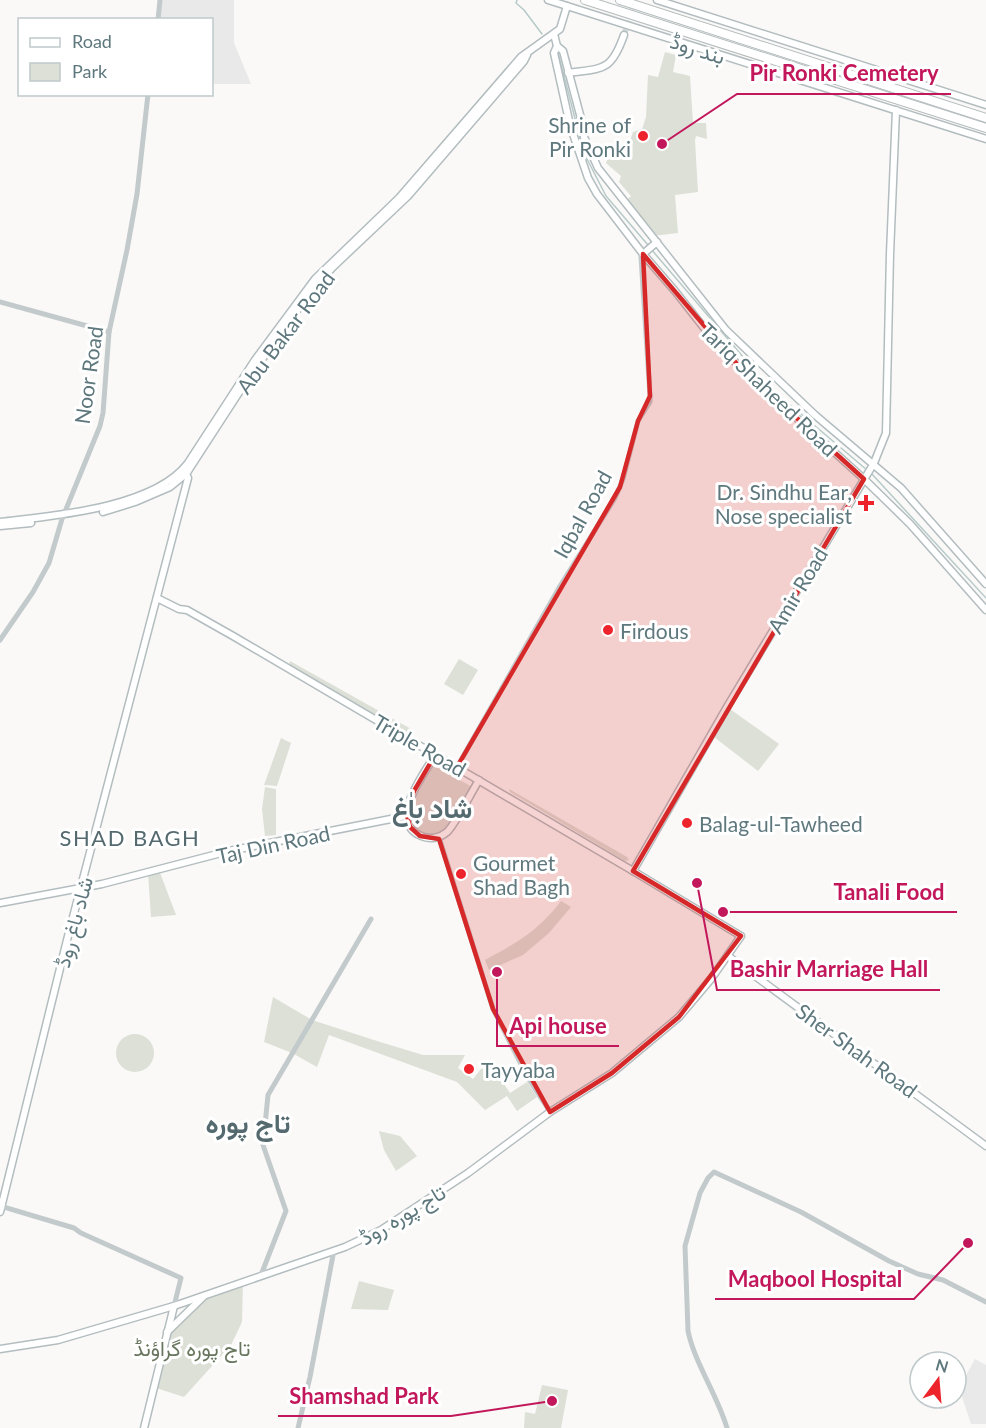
<svg xmlns="http://www.w3.org/2000/svg" width="986" height="1428" viewBox="0 0 986 1428" font-family="Lato,Vazirmatn,sans-serif">
  <style>
    .built { fill: #e8e9e8 }
    .green { fill: #dce0d6 }
    .lines { fill: none; stroke-linecap: round; stroke-linejoin: round }
    .stream { stroke: #b6cac9; stroke-width: 1.5 }
    .secondary-tunnel { stroke: #d3d9d9; stroke-width: 6; stroke-dasharray: 6 3; stroke-linecap: butt }
    .secondary-casing { stroke: #b3bdbf; stroke-width: 9 }
    .motorway-casing { stroke: #b4bcbd; stroke-width: 10 }
    .tertiary { stroke: #c3cacc; stroke-width: 5 }
    .secondary { stroke: #fff; stroke-width: 6 }
    .motorway { stroke: #fff; stroke-width: 8 }
    .marked { fill: #d62828; fill-opacity: 0.2; stroke: #d62828; stroke-width: 4.5; stroke-linejoin: round }
    .poi-dot { fill: #ed242c; stroke: #fff; stroke-width: 2 }
    .labels { text-anchor: middle; dominant-baseline: central; stroke-width: 6; stroke-linejoin: round; paint-order: stroke }
    .street-label { font-size: 21px; fill: #5e787e; stroke: #fff }
    .poi-label { font-size: 21px; fill: #5e787e; stroke: #fff; text-anchor: start }
    .park-label { font-size: 21px; fill: #69765e; stroke: #fff }
    .neighbourhood-label { font-size: 22px; letter-spacing: 1.5px; fill: #556a6f; stroke: #fff }
    .district-label { font-size: 27px; font-weight: bold; fill: #556a6f; stroke: #fff }
    .leader { fill: none; stroke: #c2185b; stroke-width: 2 }
    .callout-dot { fill: #c2185b; stroke: #fff; stroke-width: 2 }
    .callout-label { font-size: 22px; text-anchor: middle; font-weight: bold; fill: #c2185b; stroke: #fff; stroke-width: 6; stroke-linejoin: round; paint-order: stroke }
  </style>
  <rect width="100%" height="100%" fill="#faf9f7"/>
  <g class="built">
    <path d="M162 0H234V43L251 84H212V20H160Z"/>
    <path d="M975 1359 986 1365V1424H971L959 1388Z"/>
  </g>
  <g class="green">
    <path d="M665 52 676 55 673 72 690 76 693 123H706L707 139 696 136 695 140 698 192 675 195 678 233 653 236 625 202 631 196 619 182 621 176 606 163 611 148 627 150 633 132 642 129 646 117 648 75 658 77Z"/>
    <path d="M459 659 478 670 463 695 444 684Z"/>
    <path d="M290 661 413 730V734L410 735 289 665Z"/>
    <path d="M730 709 779 744 758 771 714 737Z"/>
    <path d="M281 738 291 743 277 786 264 785Z"/>
    <path d="M433 765 472 787C462 804 440 856 414 828 410 823 407 812 409 806 413 793 426 776 433 765Z"/>
    <path d="M265 787 276 789V835L265 836 262 809Z"/>
    <path d="M509 789 627 857 629 860 625 861 510 792Z"/>
    <path d="M159 870 176 915 151 917 148 873Z"/>
    <path d="M561 901 571 907 549 933 523 955 489 970 485 960C518 942 538 931 561 901Z"/>
    <path d="M273 997 312 1020 377 1041 423 1055H465L458 1068 473 1079 481 1069 492 1066 510 1093 527 1082 537 1097 517 1111 507 1096 485 1110 457 1082 329 1035 317 1067 292 1053 264 1042Z"/>
    <circle cx="135" cy="1053" r="19"/>
    <path d="M379 1131 400 1136 417 1156 396 1171 384 1150Z"/>
    <path d="M243 1281 242 1322 231 1345 184 1397 153 1387 168 1333 212 1293Z"/>
    <path d="M359 1281 394 1290 388 1310 351 1309Z"/>
    <path d="M542 1385 568 1390 561 1428H524L525 1412 535 1414Z"/>
  </g>
  <g class="lines">
    <g class="stream">
      <path d="M517 0 516 3 524 10 542 34"/>
      <path d="M558 53 584 153 606 196 648 245"/>
      <path d="M651 249 768 386 867 470"/>
      <path d="M871 473 986 598"/>
    </g>
    <path class="secondary-tunnel" d="M624 35 635 0"/>
    <defs>
      <g id="secondary">
        <path d="M548 0 986 139"/>
        <path d="M657 0 986 105"/>
        <path d="M554 34 557 46 563 51 583 126 584 137 598 168 726 330 815 415 901 488 986 584"/>
        <path d="M557 46 554 53 570 125 588 178 597 194 643 254 675 291 708 333 737 364 864 479 910 524 986 610"/>
        <path d="M568 73C603 68 611 72 624 35"/>
        <path d="M643 254 657 242"/>
        <path d="M103 512 135 502 170 487 186 474 245 383 311 291 333 267 408 196 524 61 527 55"/>
        <path d="M0 522C53 516 154 508 188 463L255 360 315 279 399 198 521 57 560 29 567 6"/>
        <path d="M0 526 31 523"/>
        <path d="M435 755C424 774 387 821 421 836 430 840 440 838 447 832 455 825 472 791 479 780"/>
        <path d="M633 871 727 707 874 463 886 433 890 254 896 110"/>
        <path d="M0 903 102 884 229 851 406 816"/>
        <path d="M728 956 986 1146"/>
        <path d="M0 1212 67 940 188 478 183 469"/>
        <path d="M167 1332 203 1297"/>
        <path d="M0 1349 58 1340 174 1306 345 1247 381 1230 468 1173 550 1112 612 1073 679 1017 711 979 741 936 633 871 233 636 187 610 179 609 157 598"/>
        <path d="M144 1428 174 1306"/>
      </g>
      <g id="motorway">
        <path d="M585 0 986 128"/>
        <path d="M620 0 986 118"/>
      </g>
    </defs>
    <use href="#secondary" class="secondary-casing"/>
    <use href="#motorway" class="motorway-casing"/>
    <g class="tertiary">
      <path d="M158 20 160 0"/>
      <path d="M0 302 109 332"/>
      <path d="M0 640 33 592 49 563 62 519 100 426 103 413 109 332 127 250 137 194 148 94"/>
      <path d="M457 767 560 586 615 498 623 479 638 421 650 402V396L641 257 643 254"/>
      <path d="M439 837 493 1009 528 1078 550 1112"/>
      <path d="M0 1206 74 1228 81 1233 181 1278 174 1306"/>
      <path d="M261 1275 286 1211 263 1145 268 1095 371 919"/>
      <path d="M298 1428 310 1377 334 1250"/>
      <path d="M727 1428C717 1394 695 1364 688 1331L685 1246 700 1193 708 1178 714 1172 801 1212 889 1261 918 1274 943 1280 986 1302"/>
    </g>
    <use href="#secondary" class="secondary"/>
    <use href="#motorway" class="motorway"/>
  </g>
  <path class="marked" d="M643 254 737 364 864 479 633 871 741 936 679 1017 612 1073 550 1112 493 1009 439 839 420 836 410 827 406 812 414 791 435 755 457 767 620 487 638 421 650 396Z"/>
  <g class="poi-dot">
    <circle cx="643" cy="136" r="6"/>
    <path d="M863 494h6v6h6v6h-6v6h-6v-6h-6v-6h6z"/>
    <circle cx="608" cy="630" r="6"/>
    <circle cx="687" cy="823" r="6"/>
    <circle cx="461" cy="874" r="6"/>
    <circle cx="469" cy="1069" r="6"/>
  </g>
  <g class="labels">
    <g class="street-label">
      <text transform="translate(698 48) rotate(18)">بند روڈ</text>
      <text transform="translate(285 332) rotate(-53)">Abu Bakar Road</text>
      <text transform="translate(88 375) rotate(-82)">Noor Road</text>
      <text transform="translate(769 389) rotate(44)">Tariq Shaheed Road</text>
      <text transform="translate(582 514) rotate(-61)">Iqbal Road</text>
      <text transform="translate(797 590) rotate(-59)">Amir Road</text>
      <text transform="translate(420 745) rotate(30)">Triple Road</text>
      <text transform="translate(273 844) rotate(-12)">Taj Din Road</text>
      <text transform="translate(73 922) rotate(-75)">شاد باغ روڈ</text>
      <text transform="translate(857 1050) rotate(36)">Sher Shah Road</text>
      <text transform="translate(402 1214) rotate(-31)">تاج پورہ روڈ</text>
    </g>
    <g class="poi-label">
      <text x="631" y="124" text-anchor="end">Shrine of<tspan x="631" dy="24">Pir Ronki</tspan></text>
      <text x="852" y="491" text-anchor="end">Dr. Sindhu Ear,<tspan x="852" dy="24">Nose specialist</tspan></text>
      <text x="620" y="630">Firdous</text>
      <text x="699" y="823">Balag-ul-Tawheed</text>
      <text x="473" y="862">Gourmet<tspan x="473" dy="24">Shad Bagh</tspan></text>
      <text x="481" y="1069">Tayyaba</text>
    </g>
    <g class="park-label">
      <text x="192" y="1347">تاج پورہ گراؤنڈ</text>
    </g>
    <g class="neighbourhood-label">
      <text x="130" y="837">SHAD BAGH</text>
    </g>
    <g class="district-label">
      <text x="432" y="807">شاد باٰغ</text>
      <text x="248" y="1122">تاج پورہ</text>
    </g>
  </g>
  <path class="leader" d="M662 144L737 94H951M723 912L822 912H957M697 883L717 990H940M497 972L497 1046H619M968 1243L914 1299H715M552 1401L451 1416H278"/>
  <g class="callout-dot">
    <circle cx="662" cy="144" r="6"/>
    <circle cx="723" cy="912" r="6"/>
    <circle cx="697" cy="883" r="6"/>
    <circle cx="497" cy="972" r="6"/>
    <circle cx="968" cy="1243" r="6"/>
    <circle cx="552" cy="1401" r="6"/>
  </g>
  <g class="callout-label">
    <text x="844" y="81">Pir Ronki Cemetery</text>
    <text x="889" y="900">Tanali Food</text>
    <text x="829" y="977">Bashir Marriage Hall</text>
    <text x="558" y="1034">Api house</text>
    <text x="815" y="1287">Maqbool Hospital</text>
    <text x="364" y="1404">Shamshad Park</text>
  </g>
  <rect x="18" y="18" width="195" height="78" fill="#ffffff" stroke="#bfc9cb" stroke-width="1.5"/>
  <rect x="30" y="38" width="30" height="9" fill="#ffffff" stroke="#bfc9cb" stroke-width="1.5"/>
  <text x="72" y="48" font-size="18" fill="#5e787e">Road</text>
  <rect x="30" y="63" width="30" height="18" fill="#dce0d6" stroke="#bfc9cb" stroke-width="1.5"/>
  <text x="72" y="78" font-size="18" fill="#5e787e">Park</text>
  <g transform="translate(938 1380) rotate(16)"><circle r="28" fill="#ffffff" stroke="#bfc9cb" stroke-width="1.5"/>
  <path d="M0-4.5L10 22L0 15L-10 22Z" fill="#ed242c"/>
  <text y="-9" font-size="16" font-weight="bold" text-anchor="middle" fill="#5e787e">N</text>
  </g>
</svg>
